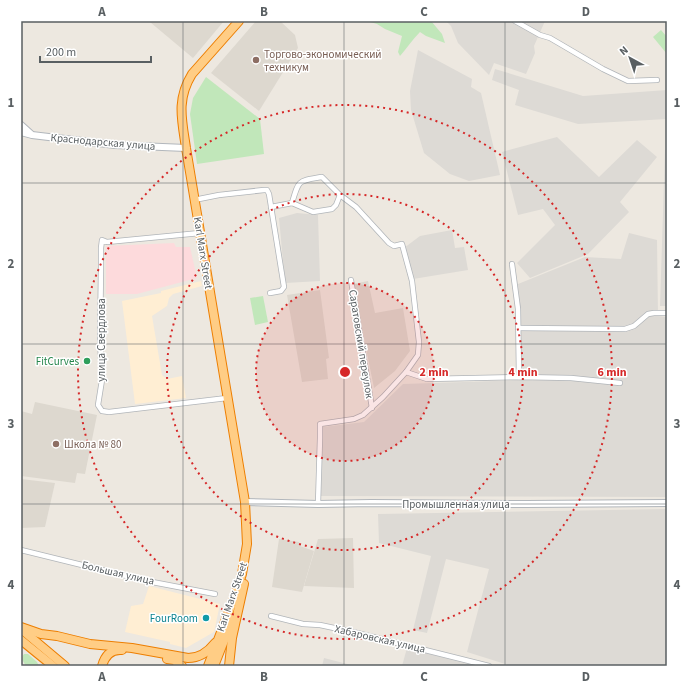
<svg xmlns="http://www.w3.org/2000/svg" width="688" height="687" viewBox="0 0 688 687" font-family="'Source Sans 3',sans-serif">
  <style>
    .commercial { fill: #ffeed3 }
    .industrial { fill: #dddad5 }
    .education { fill: #ddd8cf }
    .medical { fill: #fddadc }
    .green { fill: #c1e7ba }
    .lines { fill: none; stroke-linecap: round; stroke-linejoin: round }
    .street-casing { stroke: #b1b5b9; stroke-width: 6 }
    .secondary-casing { stroke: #b2b7bc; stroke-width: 8 }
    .highway-casing { stroke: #ed7e00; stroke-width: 10 }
    .street { stroke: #fff; stroke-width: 4.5 }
    .secondary { stroke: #fff; stroke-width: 6 }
    .highway { stroke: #ffcd85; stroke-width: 8 }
    .grid { fill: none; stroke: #595f62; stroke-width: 1; stroke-opacity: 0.55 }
    .ring { fill: none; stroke: #d62828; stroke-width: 2; stroke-dasharray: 2 4 }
    .education-dot { fill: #8d6e63; stroke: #fff; stroke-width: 1.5 }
    .leisure-dot { fill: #2e9e5b; stroke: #fff; stroke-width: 1.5 }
    .culture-dot { fill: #0f9aa8; stroke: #fff; stroke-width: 1.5 }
    .labels { text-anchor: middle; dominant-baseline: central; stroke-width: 3; stroke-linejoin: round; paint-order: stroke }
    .education-label { font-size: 11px; fill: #785e54; stroke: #fff; text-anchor: start }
    .street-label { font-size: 11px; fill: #595f62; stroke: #fff }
    .leisure-label { font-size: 11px; fill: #27864d; stroke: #fff; text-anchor: end }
    .culture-label { font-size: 11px; fill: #0d838f; stroke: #fff; text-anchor: end }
    .centre { fill: #d62828; stroke: #fff; stroke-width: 2 }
    .ring-label { font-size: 12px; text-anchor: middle; font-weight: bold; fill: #d62828; stroke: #fff; stroke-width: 3; stroke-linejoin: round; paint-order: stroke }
    .neatline { fill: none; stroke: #595f62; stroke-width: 1.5 }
    .grid-label { font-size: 13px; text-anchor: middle; font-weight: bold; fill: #595f62 }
  </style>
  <rect width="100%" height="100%" fill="#ede8e0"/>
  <g class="commercial">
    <path d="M201 281 202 286 173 294 169 298 167 306 152 316 162 375 167 379 182 376 186 398 135 404 122 301 161 293V291Z"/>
    <path d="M149 586 220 604 214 632 186 648 170 644V642L125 632 131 606 143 604Z"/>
  </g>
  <g class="industrial">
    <path d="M446 21H545L534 46 535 53 526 74 494 63 489 75 458 43 451 26Z"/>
    <path d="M418 50 472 79 471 87 481 93 500 175 469 181 450 174 424 153 411 110 410 91Z"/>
    <path d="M495 69 583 96 667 90V119L578 124 515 105 519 90 492 80Z"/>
    <path d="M557 137 599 177 637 140 657 157 620 202 629 212 588 254 530 278 517 263 555 225 543 209 518 215 502 152Z"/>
    <path d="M667 149V306H660L665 150Z"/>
    <path d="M297 213 318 215 320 281 285 283 279 218Z"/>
    <path d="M452 230 455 248 464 247 468 270 413 279 404 248 420 236Z"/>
    <path d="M629 233 657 240 658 316 667 317V497L321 496 323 427 364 422 403 384 522 380 518 284 585 257 621 259Z"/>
    <path d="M667 509V666H512L467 652 489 569 446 559 427 633 413 630 431 556 379 543 378 514Z"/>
    <path d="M407 648 475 666H402Z"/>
    <path d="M324 658 355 666H322Z"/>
  </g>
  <g class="education">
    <path d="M151 21H224L193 58 150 22Z"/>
    <path d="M256 21H280L295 35 298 48 259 111 211 73Z"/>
    <path d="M368 281 375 313 403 308 410 351 395 371 374 388 353 284Z"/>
    <path d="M320 290 329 358 326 359 328 379 302 382 287 295Z"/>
    <path d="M35 402 97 415 85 474 77 473 75 483 21 476V411L32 414Z"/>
    <path d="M21 479 55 483 45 527 21 528Z"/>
    <path d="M353 538 354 588 304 586 318 539Z"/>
    <path d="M279 539 299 542 300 546 314 551 302 592 272 587Z"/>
  </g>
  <path class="medical" d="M174 243 176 247H190L197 278 137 294H106V246Z"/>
  <g class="green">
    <path d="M367 21H431L442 34 445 43 426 36 420 32C412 40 407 48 400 56L398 52 402 36 385 29 377 24Z"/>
    <path d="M661 30 667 37V54L653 37Z"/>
    <path d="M206 77 260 119 264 154 197 164 190 114 193 98Z"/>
    <path d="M263 296 268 322 255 325 250 298Z"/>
    <path d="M24 654H28L37 662 39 666H26C24 662 20 659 24 654Z"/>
  </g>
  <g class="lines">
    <defs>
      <g id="street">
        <path d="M515 21 540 35 550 38 603 69 628 81 657 80"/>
        <path d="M194 200 219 195 264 190H267L269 194 284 287 281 291 270 293"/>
        <path d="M292 203C299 179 298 181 322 177L340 195 356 207 389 243 394 246 402 244 412 281 419 342 418 355 406 372 383 397 363 415 354 419 320 424V438L318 504"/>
        <path d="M271 207 292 203 313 212 332 209 336 205 340 195"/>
        <path d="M200 233 107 242 102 240 101 248V268L100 340 102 380 98 405 102 411 109 412 227 398"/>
        <path d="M512 264 518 309 519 377"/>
        <path d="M351 280 372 408"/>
        <path d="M518 328 625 329 634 326 648 314 654 313H667"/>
        <path d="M406 372 427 379 519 377 571 378 620 383"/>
        <path d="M21 550 147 581 215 594"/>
        <path d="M271 616 303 624 320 625 353 632 489 666"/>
      </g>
      <g id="secondary">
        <path d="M21 125 31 134"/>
        <path d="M21 132 32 135 115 145 186 148"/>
        <path d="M245 502 318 504 371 503 527 504 667 503"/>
      </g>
      <g id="highway">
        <path d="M21 627 41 634 57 636 90 644 132 648 188 658C200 658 208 652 215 643"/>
        <path d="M21 629 65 666"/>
        <path d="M21 640 53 666"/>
        <path d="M167 659 174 660 182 666"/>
        <path d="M102 666C105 655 111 649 122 650"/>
        <path d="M208 666 236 593 242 574 247 544 245 502 186 148C182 120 176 100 192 74L239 21"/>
        <path d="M214 666 233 618"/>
        <path d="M229 666 232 638 244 584"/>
      </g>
    </defs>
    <use href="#street" class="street-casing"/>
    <use href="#secondary" class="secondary-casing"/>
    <use href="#highway" class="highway-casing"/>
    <use href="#street" class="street"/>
    <use href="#secondary" class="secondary"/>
    <use href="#highway" class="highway"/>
  </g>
  <path class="grid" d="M183 21V666M344 21V666M505 21V666M21 183H667M21 344H667M21 504H667"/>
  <circle cx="345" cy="372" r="89" fill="#d62828" fill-opacity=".12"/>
  <g class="ring">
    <circle cx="345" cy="372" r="89"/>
    <circle cx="345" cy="372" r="178"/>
    <circle cx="345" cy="372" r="267"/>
  </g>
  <g class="education-dot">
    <circle cx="256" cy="60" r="4"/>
    <circle cx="56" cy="444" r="4"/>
  </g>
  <circle class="leisure-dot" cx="87" cy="361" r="4"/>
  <circle class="culture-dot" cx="206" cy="618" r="4"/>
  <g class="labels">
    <g class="education-label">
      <text x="264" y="54">Торгово-экономический<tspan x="264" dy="13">техникум</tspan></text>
      <text x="64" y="444">Школа № 80</text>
    </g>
    <g class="street-label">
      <text transform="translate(103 142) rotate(5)">Краснодарская улица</text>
      <text transform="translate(203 253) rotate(81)">Karl Marx Street</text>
      <text transform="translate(101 340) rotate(-90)">улица Свердлова</text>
      <text transform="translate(361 344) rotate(81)">Саратовский переулок</text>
      <text x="456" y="504">Промышленная улица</text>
      <text transform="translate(118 573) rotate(13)">Большая улица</text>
      <text transform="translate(232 597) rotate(-71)">Karl Marx Street</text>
      <text transform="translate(380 639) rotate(13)">Хабаровская улица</text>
    </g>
    <g class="leisure-label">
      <text x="79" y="361">FitCurves</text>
    </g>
    <g class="culture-label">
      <text x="198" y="618">FourRoom</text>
    </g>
  </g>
  <circle cx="345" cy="372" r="6" class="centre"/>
  <g class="ring-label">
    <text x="434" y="376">2 min</text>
    <text x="523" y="376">4 min</text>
    <text x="612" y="376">6 min</text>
  </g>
  <rect width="688" height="687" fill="none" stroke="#ffffff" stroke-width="44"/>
  <g transform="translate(630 58) rotate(320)" stroke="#ffffff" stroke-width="3" paint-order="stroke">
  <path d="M0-3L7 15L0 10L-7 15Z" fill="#595f62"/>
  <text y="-6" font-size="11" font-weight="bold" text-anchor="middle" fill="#595f62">N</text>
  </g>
  <path d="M40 56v6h111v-6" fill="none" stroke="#595f62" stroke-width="2"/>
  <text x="46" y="56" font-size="12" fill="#595f62" stroke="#ffffff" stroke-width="3" paint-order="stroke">200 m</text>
  <rect x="22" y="22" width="644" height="643" class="neatline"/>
  <g class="grid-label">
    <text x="102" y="16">A</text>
    <text x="264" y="16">B</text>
    <text x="424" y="16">C</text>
    <text x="586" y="16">D</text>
    <text x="11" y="107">1</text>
    <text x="677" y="107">1</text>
    <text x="11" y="268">2</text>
    <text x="677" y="268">2</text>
    <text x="11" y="428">3</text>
    <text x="677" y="428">3</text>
    <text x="11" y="589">4</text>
    <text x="677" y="589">4</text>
    <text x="102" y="681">A</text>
    <text x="264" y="681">B</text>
    <text x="424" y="681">C</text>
    <text x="586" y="681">D</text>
  </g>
</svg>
